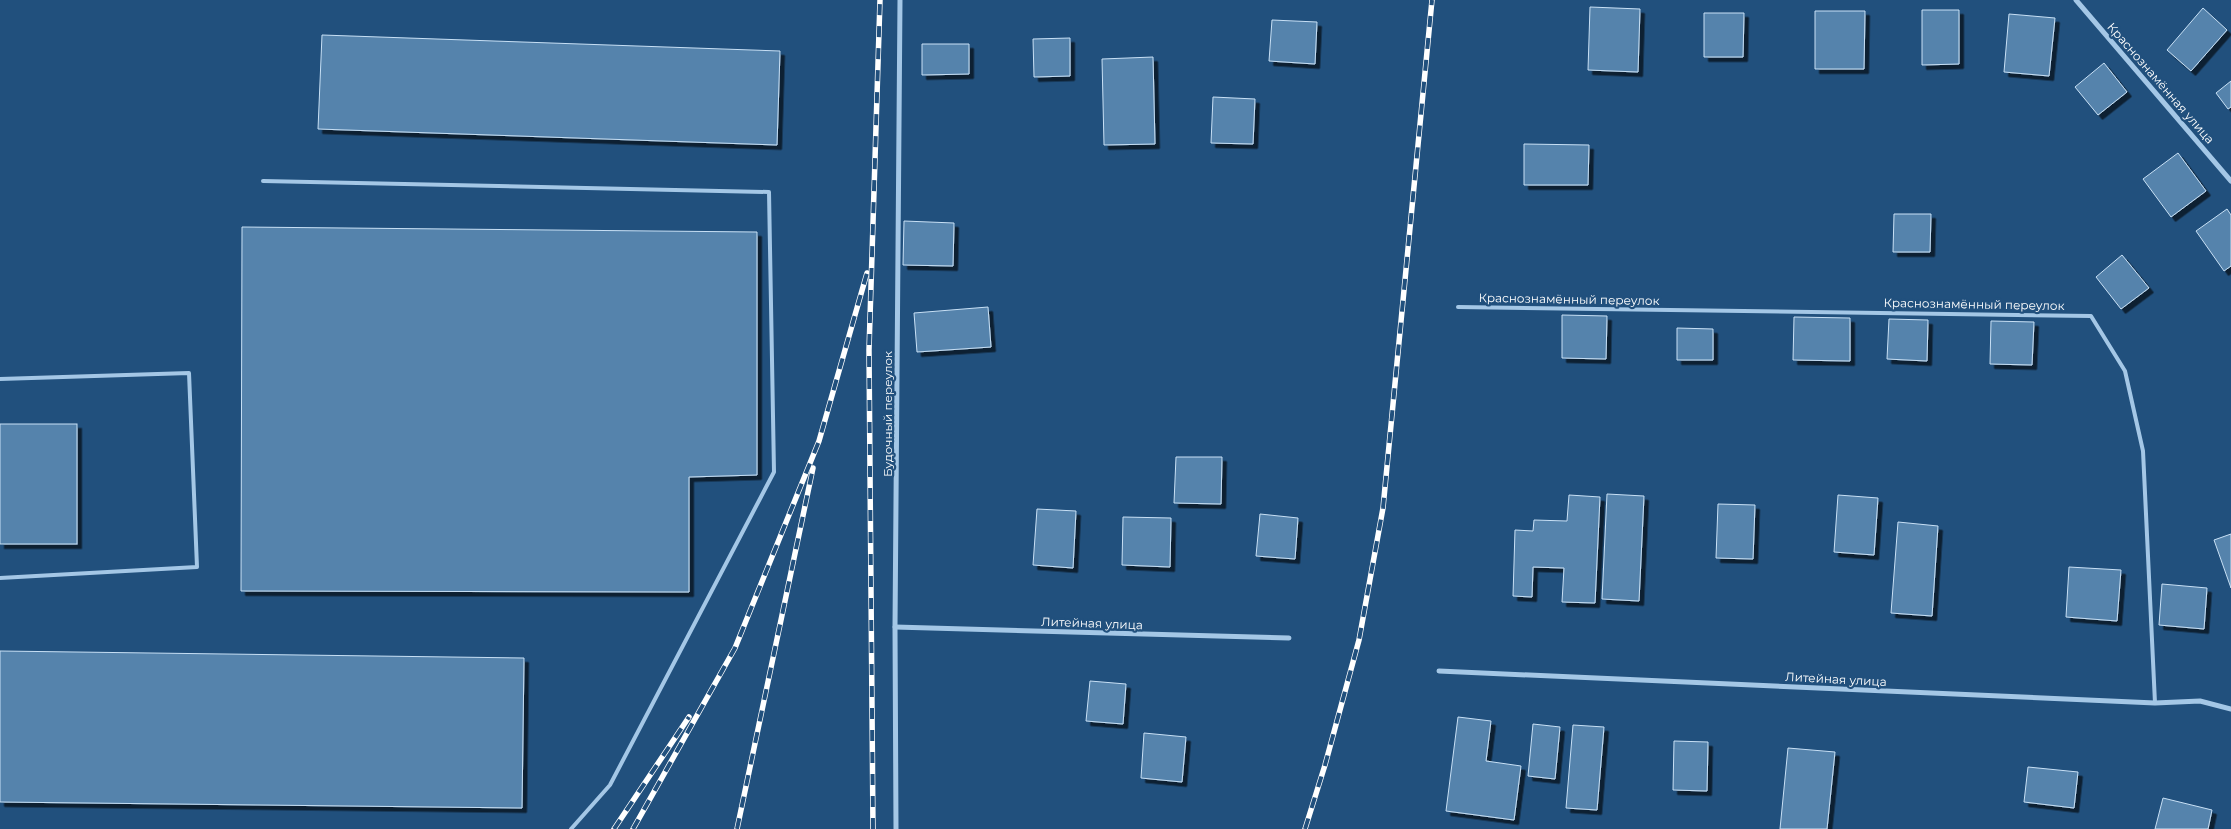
<svg xmlns="http://www.w3.org/2000/svg" width="2231" height="829" viewBox="0 0 2231 829" font-family="Montserrat,sans-serif">
  <style>
    .building { fill: #5583ac; stroke: #c8e0f5; filter: url(#shadow) }
    .lines { fill: none; stroke-linecap: round; stroke-linejoin: round }
    .service { stroke: #a4c7e6; stroke-width: 4 }
    .minor { stroke: #a4c7e6; stroke-width: 5 }
    .rail-casing { stroke: #fff; stroke-width: 5.5 }
    .rail { stroke: #21507d; stroke-width: 4; stroke-dasharray: 11; stroke-linecap: butt }
    .labels { text-anchor: middle; dominant-baseline: central; stroke-width: 4.5; stroke-linejoin: round; paint-order: stroke }
    .street-label { font-size: 12px; fill: #fff; stroke: #21507d }
  </style>
  <defs>
    <filter id="shadow"><feDropShadow dx="4.5" dy="4.5" stdDeviation="0" flood-color="#0009"/></filter>
  </defs>
  <rect width="100%" height="100%" fill="#21507d"/>
  <g class="building">
    <path d="M1590 7 1640 9 1638 72 1588 70Z"/>
    <path d="M2203 8 2227 30 2191 71 2167 50Z"/>
    <path d="M1922 10H1959V64L1922 65Z"/>
    <path d="M1815 11H1865L1864 69H1815Z"/>
    <path d="M1704 13H1744L1743 57H1704Z"/>
    <path d="M2009 14 2055 18 2049 76 2004 72Z"/>
    <path d="M1272 20 1317 22 1315 64 1269 61Z"/>
    <path d="M322 35 780 51 777 145 318 129Z"/>
    <path d="M1070 38V76L1034 77 1033 39Z"/>
    <path d="M922 44H969V74L922 75Z"/>
    <path d="M1153 57 1155 144 1104 145 1102 59Z"/>
    <path d="M2104 63 2127 92 2098 115 2075 87Z"/>
    <path d="M2231 81V107L2228 109 2216 93Z"/>
    <path d="M1213 97 1255 99 1253 144 1211 143Z"/>
    <path d="M1524 144 1589 145 1588 185H1524Z"/>
    <path d="M2178 153 2206 191 2171 217 2143 179Z"/>
    <path d="M2227 209 2231 215V266L2224 271 2196 231Z"/>
    <path d="M1894 214H1931L1930 252H1893Z"/>
    <path d="M904 221 954 223 953 266 903 265Z"/>
    <path d="M242 227 757 232V475L689 477V592L241 591Z"/>
    <path d="M2122 255 2149 288 2121 309 2096 277Z"/>
    <path d="M988 307 991 347 917 352 914 313Z"/>
    <path d="M1562 315 1607 316 1606 359 1562 358Z"/>
    <path d="M1794 317 1850 318V361L1793 360Z"/>
    <path d="M1889 319 1928 320 1927 361 1887 359Z"/>
    <path d="M1991 321 2034 322 2032 365 1990 364Z"/>
    <path d="M1677 328 1713 329V360H1677Z"/>
    <rect x="0" y="424" width="77" height="120"/>
    <path d="M1176 457H1222L1221 504 1174 503Z"/>
    <path d="M1607 494 1644 496 1639 601 1602 599Z"/>
    <path d="M1569 495 1600 497 1595 603 1562 602 1564 568 1533 567 1532 597 1513 596 1515 530 1533 531 1534 520 1567 521Z"/>
    <path d="M1838 495 1878 498 1874 555 1834 552Z"/>
    <path d="M1718 504 1755 505 1753 559 1716 558Z"/>
    <path d="M1037 509 1076 511 1073 568 1033 565Z"/>
    <path d="M1260 514 1298 518 1295 559 1256 556Z"/>
    <path d="M1123 517 1171 518 1170 567 1122 565Z"/>
    <path d="M1898 522 1938 526 1932 616 1891 613Z"/>
    <path d="M2231 534V588L2214 540Z"/>
    <path d="M2069 567 2121 570 2117 621 2066 617Z"/>
    <path d="M2162 584 2207 588 2204 629 2159 625Z"/>
    <path d="M0 651 524 658 522 808 0 802Z"/>
    <path d="M1090 681 1126 684 1123 724 1086 721Z"/>
    <path d="M1458 717 1491 721 1486 761 1521 766 1514 820 1446 811Z"/>
    <path d="M1533 724 1560 727 1555 779 1528 776Z"/>
    <path d="M1573 725 1604 727 1597 810 1566 808Z"/>
    <path d="M1144 733 1186 737 1182 782 1141 778Z"/>
    <path d="M1674 741 1708 742 1707 791 1673 790Z"/>
    <path d="M1788 748 1835 752 1827 829H1780Z"/>
    <path d="M2028 767 2078 772 2074 808 2024 802Z"/>
    <path d="M2163 798 2212 810 2208 829H2155Z"/>
  </g>
  <g class="lines">
    <g class="service">
      <path d="M263 181 769 192 774 472 610 785 571 829"/>
      <path d="M1458 307 2091 316 2125 371 2143 451 2155 703"/>
      <path d="M0 379 189 373 197 567 0 578"/>
    </g>
    <g class="minor">
      <path d="M2076 0 2231 181"/>
      <path d="M895 627 1289 638"/>
      <path d="M1439 671 2155 703 2200 701 2231 709"/>
      <path d="M896 829 895 627 900 0"/>
    </g>
    <defs>
      <g id="rail">
        <path d="M614 829 689 717"/>
        <path d="M633 829 735 648 819 441 867 273"/>
        <path d="M737 829 813 468"/>
        <path d="M873 829 869 350 880 0"/>
        <path d="M1305 829 1325 765 1359 640 1383 508 1432 0"/>
      </g>
    </defs>
    <use href="#rail" class="rail-casing"/>
    <use href="#rail" class="rail"/>
  </g>
  <g class="labels">
    <g class="street-label">
      <text transform="translate(2161 83) rotate(49)">Краснознамённая улица</text>
      <text transform="translate(1569 299) rotate(1)">Краснознамённый переулок</text>
      <text transform="translate(1974 304) rotate(1)">Краснознамённый переулок</text>
      <text transform="translate(887 414) rotate(-90)">Будочный переулок</text>
      <text transform="translate(1092 623) rotate(2)">Литейная улица</text>
      <text transform="translate(1836 679) rotate(3)">Литейная улица</text>
    </g>
  </g>
</svg>
